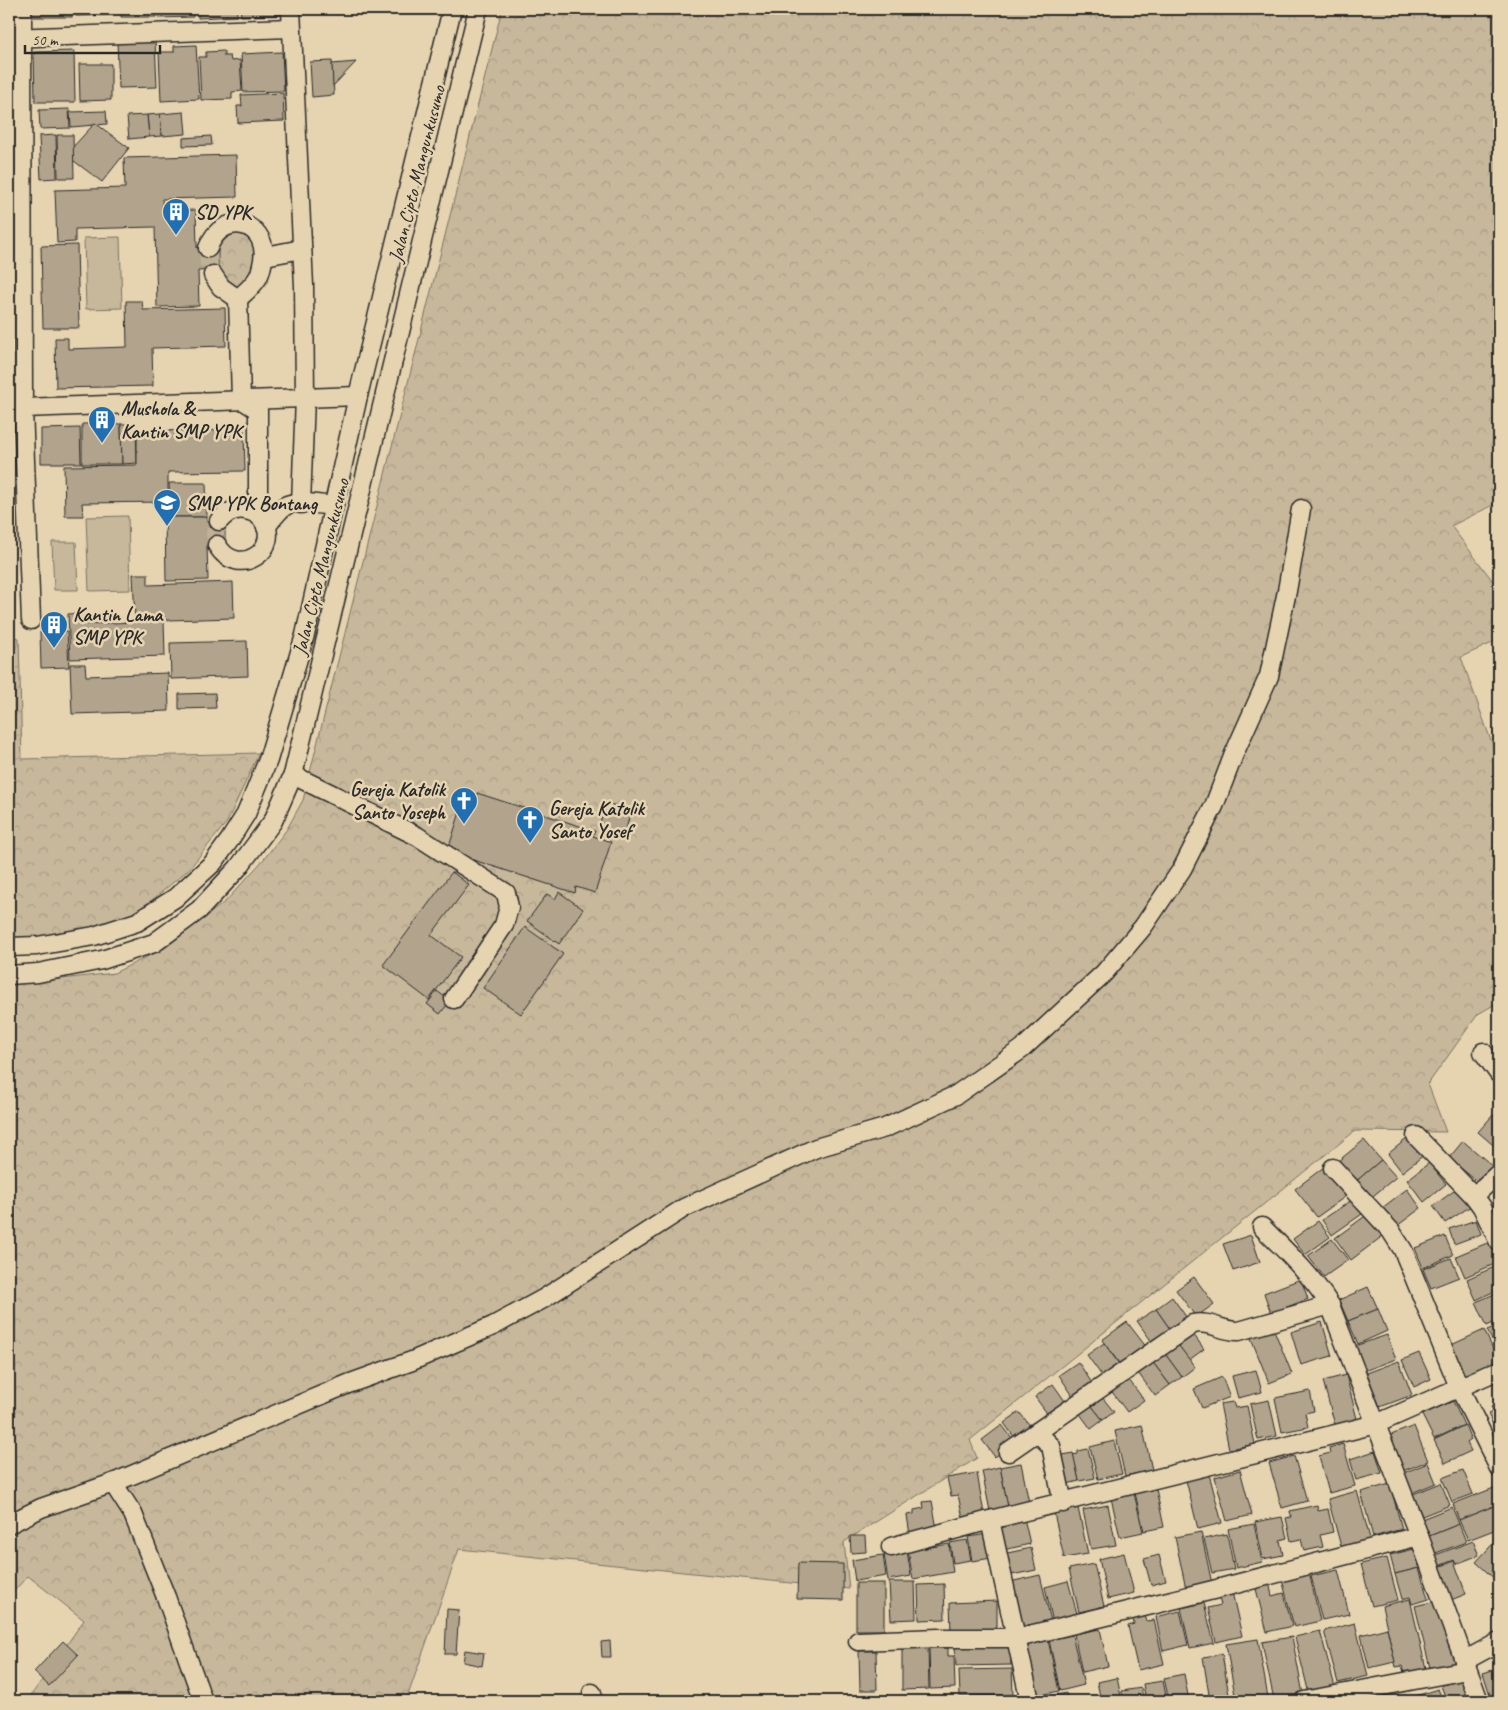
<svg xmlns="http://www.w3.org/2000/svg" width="1508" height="1710" viewBox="0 0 1508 1710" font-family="Caveat,sans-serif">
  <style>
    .forest { fill: url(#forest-crowns); stroke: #797263 }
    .pitch { fill: #c7b89b; stroke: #797263 }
    .building { fill: #b2a48c; stroke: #2b2b2b }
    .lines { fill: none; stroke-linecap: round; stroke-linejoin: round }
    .minor-tunnel { stroke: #c1b296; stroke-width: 18; stroke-dasharray: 18 9; stroke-linecap: butt }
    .minor-casing { stroke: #2b2b2b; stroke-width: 21 }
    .minor { stroke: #e6d4b1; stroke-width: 18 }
    .labels { text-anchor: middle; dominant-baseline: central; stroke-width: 5; stroke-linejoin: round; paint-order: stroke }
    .street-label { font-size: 20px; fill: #2b2b2b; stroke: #e6d4b1 }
    .poi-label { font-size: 20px; font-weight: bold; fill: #2b2b2b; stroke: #e6d4b1; text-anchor: start }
  </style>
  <defs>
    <pattern id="forest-crowns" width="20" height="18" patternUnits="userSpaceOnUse" patternTransform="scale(1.25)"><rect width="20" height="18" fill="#c7b89b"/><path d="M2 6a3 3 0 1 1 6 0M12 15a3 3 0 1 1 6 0" fill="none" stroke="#ab9e86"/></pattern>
  </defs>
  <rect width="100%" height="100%" fill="#e6d4b1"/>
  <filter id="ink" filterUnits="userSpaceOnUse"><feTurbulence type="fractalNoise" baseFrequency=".02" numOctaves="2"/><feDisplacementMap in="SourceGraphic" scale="10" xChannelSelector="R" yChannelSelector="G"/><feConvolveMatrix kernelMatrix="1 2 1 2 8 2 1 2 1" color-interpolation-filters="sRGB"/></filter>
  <g filter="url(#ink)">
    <g class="forest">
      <path d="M502 9H1499V502L1451 526 1499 589V640L1461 657 1499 763V1002L1478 1014 1428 1084 1446 1132 1355 1131 970 1440 977 1458 844 1542 849 1589 459 1549 406 1701H27L84 1620 28 1576 9 1596V985L114 973 165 948 226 901 264 859 287 829 303 800Z"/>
      <rect x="9" y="116" width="8" height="97"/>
      <path d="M227 231 246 234C262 252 260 277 236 288L216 273 215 250Z"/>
      <rect x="9" y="307" width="12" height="67"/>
      <path d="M9 636 19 638 22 759 259 753 227 822 189 869 138 912 94 929 35 938 9 939Z"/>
    </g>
    <g class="pitch">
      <path d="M120 237 122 308 86 309 84 238Z"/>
      <path d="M128 516 130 590 89 591 86 517Z"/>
      <path d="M52 542H76L78 590H54Z"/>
    </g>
    <g class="building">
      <rect x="32" y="9" width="40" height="8"/>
      <path d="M76 9H112V15L76 16Z"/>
      <path d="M120 9H156V17H121Z"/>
      <path d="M159 9H193V17L159 18Z"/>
      <path d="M198 9H237V16L198 18Z"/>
      <path d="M240 9H280L281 15 241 16Z"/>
      <path d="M155 41 157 87 119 88 117 42Z"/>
      <path d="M196 45 199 99 161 101 159 52H174V46Z"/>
      <path d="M74 51 75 102H35L34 52Z"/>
      <path d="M224 51V56H230L231 61 240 60 242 91 232 92V99L201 100 199 57H206V52Z"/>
      <path d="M282 52 284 91 243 92 241 54Z"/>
      <path d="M332 61 334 95 312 97 310 62Z"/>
      <path d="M356 62 333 86 332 64Z"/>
      <path d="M79 64H111V100L80 101Z"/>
      <path d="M9 66H11L12 110H9Z"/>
      <path d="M283 93 284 121 238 123 237 106H242L241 95Z"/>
      <path d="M69 109 70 128 40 129 39 110Z"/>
      <path d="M106 111 107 124 71 127 70 112Z"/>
      <path d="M184 112 186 134 162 136 160 114Z"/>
      <path d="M160 114 162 136 149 137 147 115Z"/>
      <path d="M147 115 149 137 129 139 127 116Z"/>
      <path d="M95 123 129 148 102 182 70 158 72 148Z"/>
      <path d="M56 135 57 178 41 179 39 136Z"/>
      <path d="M57 135H73L74 178H58Z"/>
      <path d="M211 136 212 145 183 146V138Z"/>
      <path d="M236 155 237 197 162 199 163 211 196 210 197 248 218 247V270L198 271 199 306 157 307 155 227 75 229V242L57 243 55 190 125 188 124 158Z"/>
      <path d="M77 245 79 328H43L41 246Z"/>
      <path d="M126 301H142L143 310 225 308 226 346 152 348 153 386 56 388 55 338H68V349L127 347Z"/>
      <path d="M82 424H121L122 464H82Z"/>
      <path d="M121 424H136L137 463 122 464Z"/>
      <path d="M80 428 81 463H41V429Z"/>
      <path d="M244 430 245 471 168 472V502L82 503 83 516H65L64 466 137 465V431Z"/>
      <path d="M169 483H206L207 517H165V503H170Z"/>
      <path d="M165 517H207V521H225V545H207L208 580 166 581Z"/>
      <path d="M133 574H148V585L233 582 234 618 135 621Z"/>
      <path d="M84 613 85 624 164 621 165 656 70 659 68 614Z"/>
      <path d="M67 631 69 667 41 668 40 632Z"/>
      <path d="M247 641 248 676 171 679 170 643Z"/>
      <path d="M70 664H85L86 676 168 673 169 711 72 714Z"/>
      <path d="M215 693 216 708 179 709V694Z"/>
      <path d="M477 793 595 831 593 836 611 842 595 893 576 887 575 893 458 855 459 850 449 847 465 796 476 799Z"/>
      <path d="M606 803 631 810 623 841 607 836 609 829 599 826Z"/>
      <path d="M452 872 469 885 431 935 461 957 429 1000 383 965Z"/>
      <path d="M559 892 583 909 559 944 527 921 547 894 555 899Z"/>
      <path d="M525 927 563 954 521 1014 483 988Z"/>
      <path d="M437 991 450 1001 440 1014 427 1004Z"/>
      <path d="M1493 1115 1499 1121V1150L1478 1132Z"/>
      <path d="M1409 1137 1424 1155 1402 1172 1388 1154Z"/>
      <path d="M1364 1140 1381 1160 1354 1183 1337 1162Z"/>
      <path d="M1463 1141 1495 1168 1480 1184 1449 1158Z"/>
      <path d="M1381 1160 1396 1177 1368 1200 1354 1183Z"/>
      <path d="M1429 1163 1446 1184 1424 1202 1407 1180Z"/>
      <path d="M1324 1167 1346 1196 1317 1217 1295 1189Z"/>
      <path d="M1458 1188 1471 1206 1445 1223 1433 1206Z"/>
      <path d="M1407 1189 1421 1208 1397 1226 1382 1208Z"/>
      <path d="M1352 1200 1362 1214 1332 1235 1322 1220Z"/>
      <path d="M1368 1214 1384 1235 1351 1260 1335 1238Z"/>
      <path d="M1476 1220 1481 1234 1454 1244 1449 1229Z"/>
      <path d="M1318 1221 1330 1237 1305 1255 1293 1239Z"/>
      <path d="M1251 1235 1260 1262 1233 1271 1223 1244Z"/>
      <path d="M1445 1236 1453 1255 1423 1268 1415 1248Z"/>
      <path d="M1332 1239 1348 1260 1324 1277 1308 1256Z"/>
      <path d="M1492 1241 1499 1258V1262L1465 1277 1456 1256Z"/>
      <path d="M1451 1258 1459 1277 1431 1288 1423 1269Z"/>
      <path d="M1499 1265V1289L1476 1300 1467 1279Z"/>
      <path d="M1194 1277 1214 1304 1196 1317 1176 1290Z"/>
      <path d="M1301 1279 1308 1299 1271 1313 1264 1293Z"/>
      <path d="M1368 1287 1378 1309 1348 1321 1339 1300Z"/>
      <path d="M1499 1292V1320L1487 1326 1476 1302Z"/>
      <path d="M1172 1297 1187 1318 1170 1329 1156 1309Z"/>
      <path d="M1156 1309 1170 1329 1152 1342 1137 1321Z"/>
      <path d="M1378 1309 1387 1331 1358 1344 1348 1321Z"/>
      <path d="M1127 1322 1147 1348 1122 1367 1102 1340Z"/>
      <path d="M1322 1322 1332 1356 1301 1365 1291 1332Z"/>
      <path d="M1272 1325 1292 1374 1269 1383 1249 1333Z"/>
      <path d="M1499 1325V1355L1487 1330Z"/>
      <path d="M1484 1330 1499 1362 1462 1379 1447 1347Z"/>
      <path d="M1191 1331 1204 1349 1189 1360 1176 1342Z"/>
      <path d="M1387 1335 1396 1359 1364 1371 1355 1346Z"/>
      <path d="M1176 1342 1195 1367 1182 1377 1163 1351Z"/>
      <path d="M1104 1343 1119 1364 1102 1376 1087 1355Z"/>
      <path d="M1163 1351 1182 1377 1170 1385 1151 1360Z"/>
      <path d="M1419 1353 1431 1379 1414 1387 1402 1360Z"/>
      <path d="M1151 1360 1170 1385 1155 1396 1136 1370Z"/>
      <path d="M1399 1361 1412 1395 1380 1407 1367 1373Z"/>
      <path d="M1078 1362 1092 1383 1073 1396 1059 1375Z"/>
      <path d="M1256 1370 1262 1392 1238 1398 1232 1376Z"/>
      <path d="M1346 1375 1357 1419 1335 1425 1323 1381Z"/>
      <path d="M1126 1376 1144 1400 1127 1412 1110 1389Z"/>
      <path d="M1222 1377 1230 1397 1202 1408 1194 1389Z"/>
      <path d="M1053 1384 1067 1404 1049 1416 1035 1397Z"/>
      <path d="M1310 1391 1314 1411 1305 1413 1308 1427 1282 1432 1275 1398Z"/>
      <path d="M1102 1397 1114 1412 1103 1420 1091 1405Z"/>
      <path d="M1269 1400 1277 1436 1258 1440 1250 1404Z"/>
      <path d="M1453 1401 1464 1425 1434 1439 1422 1415Z"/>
      <path d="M1233 1402 1235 1408 1247 1406 1255 1444 1229 1449 1220 1404Z"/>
      <path d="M1499 1403V1437L1488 1414 1494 1411 1491 1407Z"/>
      <path d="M1091 1405 1103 1420 1091 1429 1080 1414Z"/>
      <path d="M1019 1412 1033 1429 1017 1441 1004 1423Z"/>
      <path d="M1002 1425 1015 1442 995 1457 982 1440Z"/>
      <path d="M1142 1425 1152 1470 1125 1476 1115 1431Z"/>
      <path d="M1465 1425 1471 1440 1467 1443 1471 1451 1445 1463 1434 1440Z"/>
      <path d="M1414 1426 1428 1461 1400 1472 1386 1437Z"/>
      <path d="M1114 1441 1122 1474 1098 1479 1090 1447Z"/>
      <path d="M1343 1444 1355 1486 1329 1493 1319 1456 1330 1453 1329 1448Z"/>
      <path d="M1088 1449 1095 1478 1079 1481 1073 1455 1078 1454V1451Z"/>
      <path d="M1375 1451 1382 1473 1356 1480 1350 1459Z"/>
      <path d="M1073 1453 1079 1481 1063 1485 1058 1459 1063 1458V1455Z"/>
      <path d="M1294 1456 1307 1501 1282 1508 1269 1463Z"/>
      <path d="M1021 1463 1029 1503 1008 1507 1000 1467Z"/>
      <path d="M1428 1463 1436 1483 1409 1494 1401 1474Z"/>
      <path d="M1000 1467 1008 1507 990 1511 982 1471Z"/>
      <path d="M1240 1470 1252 1515 1227 1521 1215 1477Z"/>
      <path d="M1463 1470 1473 1494 1452 1502 1442 1478Z"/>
      <path d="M977 1473 984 1514 963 1518 958 1495 951 1496 947 1478Z"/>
      <path d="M1209 1474 1222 1523 1198 1529 1186 1480Z"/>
      <path d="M1441 1483 1450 1505 1422 1516 1413 1494Z"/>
      <path d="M1390 1484 1402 1529 1373 1537 1361 1492Z"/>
      <path d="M1499 1486V1504L1459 1520 1453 1504Z"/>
      <path d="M1156 1489 1164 1527 1144 1531 1135 1493Z"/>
      <path d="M1357 1491 1371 1542 1342 1550 1328 1499Z"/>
      <path d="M1134 1493 1143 1532 1120 1537 1111 1498Z"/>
      <path d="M932 1501 937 1529 910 1535 907 1515 914 1514V1510L924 1508 923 1502Z"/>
      <path d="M1499 1504V1528L1468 1540 1459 1520Z"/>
      <path d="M1108 1505 1116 1545 1091 1549 1083 1510Z"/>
      <path d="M1317 1505 1318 1511 1328 1509 1333 1532 1320 1535 1323 1547 1304 1551 1301 1539 1291 1541 1286 1518 1291 1517 1290 1511Z"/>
      <path d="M1452 1507 1459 1524 1427 1537 1419 1520Z"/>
      <path d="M1078 1508 1088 1554 1064 1558 1054 1513Z"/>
      <path d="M1282 1517 1287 1538 1280 1540 1283 1555 1263 1559 1255 1522Z"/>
      <path d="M1024 1518 1030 1544 1003 1550 998 1524Z"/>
      <path d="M1254 1524 1262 1562 1236 1568 1228 1529Z"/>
      <path d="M1459 1524 1466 1542 1433 1554 1427 1537Z"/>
      <path d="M1201 1532 1212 1584 1186 1589 1175 1537Z"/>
      <path d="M988 1534 992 1558 972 1561 968 1537Z"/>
      <path d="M1227 1534 1234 1569 1212 1573 1204 1539Z"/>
      <path d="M850 1536H865L866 1552 851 1553Z"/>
      <path d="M1499 1537V1583L1476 1562Z"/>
      <path d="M967 1540 971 1560 953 1563 950 1543Z"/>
      <path d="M1473 1541 1479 1555 1456 1564 1454 1560 1434 1568 1430 1557Z"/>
      <path d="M949 1544 953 1572 913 1579 908 1551Z"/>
      <path d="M1031 1548 1036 1570 1007 1576 1003 1554Z"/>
      <path d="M1414 1549 1419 1568 1395 1574 1390 1555Z"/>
      <path d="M907 1551 911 1576 888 1580 884 1554Z"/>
      <path d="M1124 1553 1134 1593 1108 1599 1099 1559Z"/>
      <path d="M883 1555 886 1576 855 1581 852 1560Z"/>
      <path d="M1159 1555 1166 1581 1151 1585 1144 1559Z"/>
      <path d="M1387 1558 1398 1600 1372 1606 1361 1564Z"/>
      <path d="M1454 1561 1466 1594 1446 1602 1434 1569Z"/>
      <path d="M798 1563 843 1564V1600L797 1599Z"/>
      <path d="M1094 1564 1104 1606 1079 1612 1069 1569Z"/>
      <path d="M1419 1568 1428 1599 1412 1604 1410 1597 1402 1599 1395 1574Z"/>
      <path d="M1338 1570 1349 1614 1322 1620 1311 1576Z"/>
      <path d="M1309 1572 1320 1621 1294 1627 1282 1579Z"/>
      <path d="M1040 1575 1051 1621 1022 1628 1010 1582Z"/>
      <path d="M1068 1581 1078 1617 1053 1622 1045 1587Z"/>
      <path d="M889 1582H915L916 1619 891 1620Z"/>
      <path d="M1269 1582 1272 1596 1284 1593 1292 1626 1267 1632 1255 1585Z"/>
      <rect x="856" y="1583" width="28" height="47"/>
      <path d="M944 1584 945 1619 919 1620 918 1585Z"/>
      <path d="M1232 1592 1242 1636 1216 1642 1208 1608 1221 1605 1218 1595Z"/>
      <path d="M1410 1599 1427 1673 1410 1677 1409 1671 1404 1672 1402 1666 1396 1667 1382 1606Z"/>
      <path d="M1440 1600 1456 1666 1431 1672 1415 1606Z"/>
      <path d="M997 1601V1631L951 1632 950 1603Z"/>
      <path d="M1204 1603 1214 1643 1190 1648 1181 1608Z"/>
      <path d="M447 1609 459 1610 456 1654H445Z"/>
      <path d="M1180 1611 1188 1645 1163 1651 1156 1617Z"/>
      <path d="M1145 1616 1147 1621 1154 1620 1164 1664 1138 1670 1128 1626 1134 1624 1133 1619Z"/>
      <path d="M1355 1623 1368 1676 1338 1683 1324 1631Z"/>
      <path d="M1387 1628 1395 1662 1369 1668 1361 1635Z"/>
      <path d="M1100 1629 1108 1666 1082 1672 1074 1634Z"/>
      <path d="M1320 1631 1335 1687 1309 1694 1295 1637Z"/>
      <path d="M1072 1635 1084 1685 1060 1691 1049 1640Z"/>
      <path d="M1292 1637 1303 1694 1274 1700 1262 1642Z"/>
      <path d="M1258 1639 1268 1698 1236 1701 1226 1644Z"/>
      <path d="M1048 1640 1059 1691 1036 1696 1025 1646Z"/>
      <path d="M63 1641 78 1655 49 1686 34 1672Z"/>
      <path d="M610 1641 611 1657H602L601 1642Z"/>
      <path d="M1010 1644 1011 1665 956 1666 955 1645Z"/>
      <path d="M929 1645H939V1648H948V1656H954L955 1688 930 1689Z"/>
      <path d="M902 1647H928L929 1689 902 1690Z"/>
      <path d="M465 1650 484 1653 482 1666 463 1662Z"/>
      <path d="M859 1651H876L877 1690H860Z"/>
      <path d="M1222 1654 1230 1701H1210L1203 1657Z"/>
      <path d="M1499 1668V1701H1492L1483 1673Z"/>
      <path d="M1012 1669 1013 1695 960 1696 959 1670Z"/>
      <path d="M1184 1674 1189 1701H1169L1164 1678Z"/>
      <path d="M1464 1677 1473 1701H1447L1441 1686Z"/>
      <path d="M1117 1678 1122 1701H1101L1097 1682Z"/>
      <path d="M1163 1681 1167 1701H1146L1143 1684Z"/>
      <path d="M1141 1688 1144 1701H1123L1122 1691Z"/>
      <path d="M1438 1689 1443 1701H1414L1412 1697Z"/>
      <path d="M1066 1693 1068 1701H1041L1040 1699Z"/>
      <path d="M1022 1697V1701H861V1700Z"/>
    </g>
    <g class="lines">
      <g class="minor-tunnel">
        <path d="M208 248 209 266 213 275"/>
        <path d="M217 545 215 533 219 521"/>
      </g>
      <defs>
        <g id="minor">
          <path d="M22 9 23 408 31 620"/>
          <path d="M291 9 304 286 305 397 301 504"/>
          <path d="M9 38 291 28"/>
          <path d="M208 248C223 207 273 223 262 265 261 270 260 275 257 279 252 287 244 293 238 299L221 287 213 275"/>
          <path d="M265 256 302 249"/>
          <path d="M238 299 241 399 258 410V515"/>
          <path d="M23 408 358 396"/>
          <path d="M266 527C272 520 277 511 285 506 295 500 322 505 334 506"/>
          <path d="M217 545C238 581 284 548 262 519 258 514 252 511 245 510 234 508 226 513 219 521"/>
          <path d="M293 775 417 836 506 893 509 907 504 925 454 999"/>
          <path d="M9 947 37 946 94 936 137 922 175 898 213 863 229 841 246 814 268 760 305 635 358 396 452 9"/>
          <path d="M9 975 38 973 102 960 154 943 199 910 238 868 273 821 293 775 478 9"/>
          <path d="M1483 1052 1499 1074"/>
          <path d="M1416 1136 1474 1196 1482 1207 1499 1242"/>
          <path d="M1333 1168 1391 1231 1403 1250 1459 1387 1499 1468"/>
          <path d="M1474 1196 1499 1173"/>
          <path d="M1262 1227C1287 1252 1311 1275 1330 1305L1419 1536 1479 1701"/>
          <path d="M1037 1432 1051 1446 1063 1503"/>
          <path d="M1008 1452 1193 1324C1209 1320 1223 1332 1239 1331L1330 1305"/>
          <path d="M113 1483 133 1514 166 1597 203 1701"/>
          <path d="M990 1520 1030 1701"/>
          <path d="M9 1524 41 1508 113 1483 348 1384 412 1361 493 1326 543 1299 684 1208 816 1148 885 1128 956 1095 1022 1049 1104 973 1143 927 1182 869 1214 806 1234 754 1269 676 1287 591 1301 509"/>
          <path d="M891 1547 990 1520 1376 1424 1499 1370"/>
          <path d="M858 1641 939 1638H1017L1213 1590 1419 1536"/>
          <path d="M1464 1661 1499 1642"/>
          <path d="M592 1693 593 1701"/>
          <path d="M1304 1701 1467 1670"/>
        </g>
      </defs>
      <use href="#minor" class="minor-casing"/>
      <use href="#minor" class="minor"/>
    </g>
  </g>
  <defs>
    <symbol id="building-pin" viewBox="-11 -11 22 30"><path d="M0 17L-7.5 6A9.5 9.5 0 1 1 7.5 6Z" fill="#1f6fb2" stroke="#e6d4b1"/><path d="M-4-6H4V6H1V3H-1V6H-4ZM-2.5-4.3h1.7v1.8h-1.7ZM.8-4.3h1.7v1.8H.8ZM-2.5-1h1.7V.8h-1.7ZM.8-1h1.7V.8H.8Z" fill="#fff"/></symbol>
    <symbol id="school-pin" viewBox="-11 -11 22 30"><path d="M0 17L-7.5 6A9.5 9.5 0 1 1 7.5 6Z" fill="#1f6fb2" stroke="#e6d4b1"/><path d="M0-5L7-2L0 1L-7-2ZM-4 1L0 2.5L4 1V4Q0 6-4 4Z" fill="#fff"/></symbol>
    <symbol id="church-pin" viewBox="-11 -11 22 30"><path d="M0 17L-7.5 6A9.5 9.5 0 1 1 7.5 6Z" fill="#1f6fb2" stroke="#e6d4b1"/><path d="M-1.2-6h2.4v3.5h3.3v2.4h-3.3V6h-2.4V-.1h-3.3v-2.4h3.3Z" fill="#fff"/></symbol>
  </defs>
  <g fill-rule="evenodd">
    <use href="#building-pin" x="160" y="196" width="32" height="43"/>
    <use href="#building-pin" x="86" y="404" width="32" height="43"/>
    <use href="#school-pin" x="151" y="487" width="32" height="43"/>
    <use href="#building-pin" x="38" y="609" width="32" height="43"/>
    <use href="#church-pin" x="448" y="785" width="32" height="43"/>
    <use href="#church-pin" x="514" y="804" width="32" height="43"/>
  </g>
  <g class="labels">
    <g class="street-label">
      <text transform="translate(417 174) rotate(-76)">Jalan Cipto Mangunkusumo</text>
      <text transform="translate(321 567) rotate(-76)">Jalan Cipto Mangunkusumo</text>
    </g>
    <g class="poi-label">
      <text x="195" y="212">SD YPK</text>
      <text x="121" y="408">Mushola &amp;<tspan x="121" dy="23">Kantin SMP YPK</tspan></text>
      <text x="186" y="503">SMP YPK Bontang</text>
      <text x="73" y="614">Kantin Lama<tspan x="73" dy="23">SMP YPK</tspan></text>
      <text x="445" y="789" text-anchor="end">Gereja Katolik<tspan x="445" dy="23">Santo Yoseph</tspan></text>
      <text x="549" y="808">Gereja Katolik<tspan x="549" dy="23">Santo Yosef</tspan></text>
    </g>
  </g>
  <rect width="1508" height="1710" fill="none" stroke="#e6d4b1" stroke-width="30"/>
  <rect x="15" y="15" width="1478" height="1680" fill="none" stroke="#2b2b2b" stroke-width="2" filter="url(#ink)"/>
  <path d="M25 45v8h135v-8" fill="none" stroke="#2b2b2b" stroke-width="2.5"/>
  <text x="32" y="45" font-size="15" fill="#2b2b2b" stroke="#e6d4b1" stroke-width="4" paint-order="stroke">50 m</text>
</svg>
